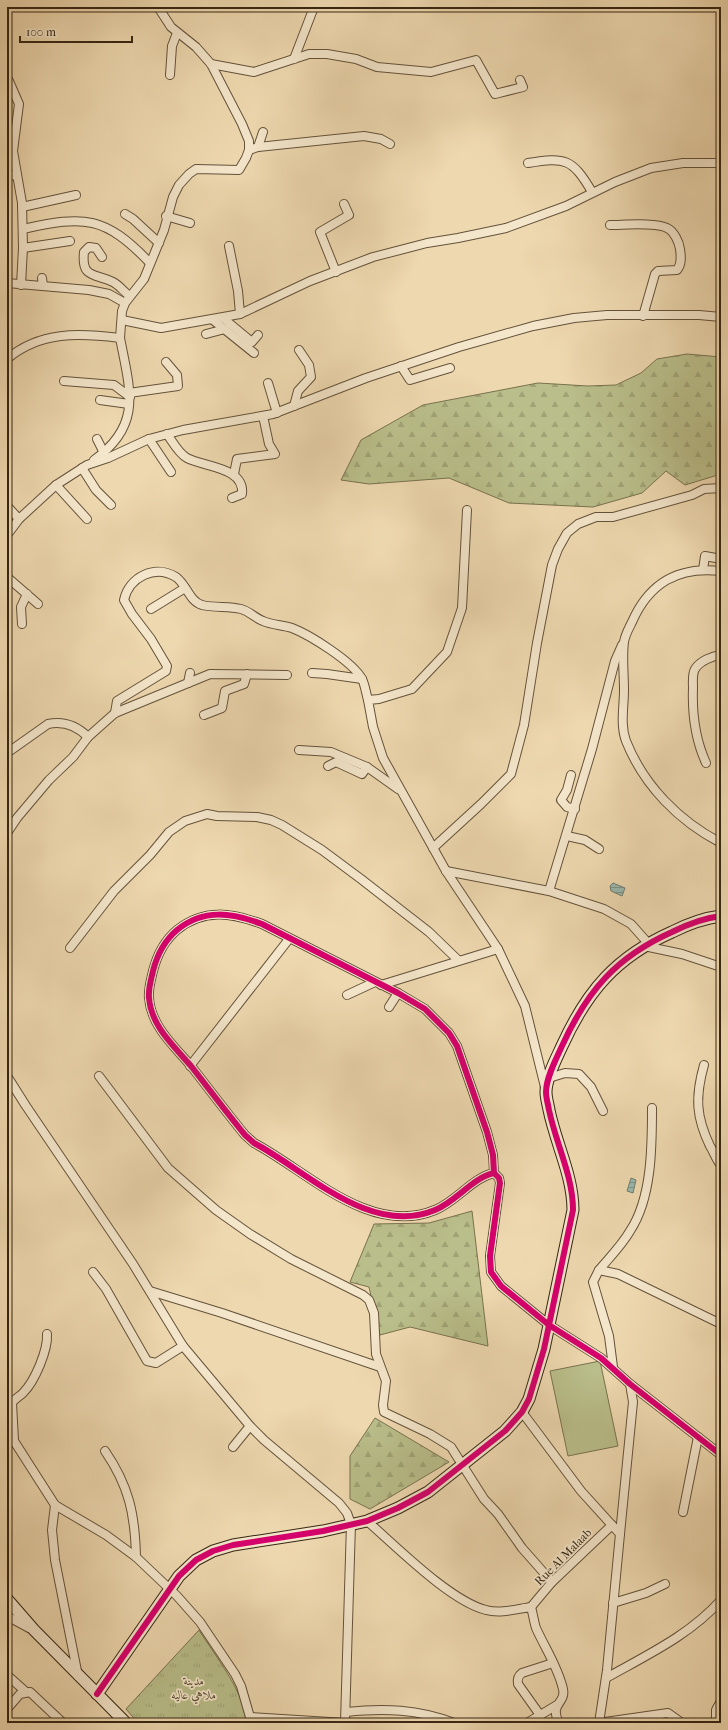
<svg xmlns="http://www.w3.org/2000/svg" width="728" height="1730" viewBox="0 0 728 1730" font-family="'IM FELL French Canon',Amiri,serif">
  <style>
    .grass { fill: url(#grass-tufts); stroke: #78724e }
    .forest { fill: url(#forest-firs); stroke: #78724e }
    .pitch { fill: #b9be8a; stroke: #78724e }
    .water { fill: url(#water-rules); stroke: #727e71 }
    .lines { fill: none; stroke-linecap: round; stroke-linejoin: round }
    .street-casing { stroke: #64523a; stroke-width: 10 }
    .secondary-casing { stroke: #362613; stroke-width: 13 }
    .street { stroke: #f4e6cb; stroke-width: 8 }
    .secondary { stroke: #f4e6cb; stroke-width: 11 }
    .cycleway-casing { stroke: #f4e6cb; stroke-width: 8 }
    .cycleway { stroke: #d6006c; stroke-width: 6 }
    .labels { text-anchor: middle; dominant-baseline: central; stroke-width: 3.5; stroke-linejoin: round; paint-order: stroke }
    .street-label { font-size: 12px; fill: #362613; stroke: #f4e6cb }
    .park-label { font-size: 12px; font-style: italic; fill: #574c31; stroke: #f4e6cb }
  </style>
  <defs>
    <pattern id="grass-tufts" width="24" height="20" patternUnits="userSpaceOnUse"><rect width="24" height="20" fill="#b9be8a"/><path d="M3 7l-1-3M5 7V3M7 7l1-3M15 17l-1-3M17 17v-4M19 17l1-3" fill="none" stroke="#a0a376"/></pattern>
    <pattern id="forest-firs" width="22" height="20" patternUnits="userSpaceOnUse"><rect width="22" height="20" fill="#b9be8a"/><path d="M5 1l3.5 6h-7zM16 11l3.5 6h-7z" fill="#a0a376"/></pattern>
    <pattern id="water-rules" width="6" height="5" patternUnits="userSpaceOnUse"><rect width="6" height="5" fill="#9ab9b0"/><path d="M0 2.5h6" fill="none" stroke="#7e968e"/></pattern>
  </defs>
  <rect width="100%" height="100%" fill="#eed8af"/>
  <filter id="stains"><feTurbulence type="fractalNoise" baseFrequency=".005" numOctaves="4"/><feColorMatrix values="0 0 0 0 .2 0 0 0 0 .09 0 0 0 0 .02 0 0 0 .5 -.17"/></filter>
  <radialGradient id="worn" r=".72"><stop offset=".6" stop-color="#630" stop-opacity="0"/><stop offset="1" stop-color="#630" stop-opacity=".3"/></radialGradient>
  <path class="grass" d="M199 1630C215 1656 245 1692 246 1723H138L126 1709Z"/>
  <g class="forest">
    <path d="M687 354 721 357V474L685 485 666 471 642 493 593 507 509 503 449 478 369 484 341 480 361 440 423 405 538 383 588 386 616 385 641 373 657 359Z"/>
    <path d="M472 1211 488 1346 410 1327 380 1335 369 1287 350 1282 374 1224 429 1223Z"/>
    <path d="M375 1418 449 1462 370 1509 350 1499V1456Z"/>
  </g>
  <path class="pitch" d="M600 1361 618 1446 568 1456 550 1371Z"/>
  <g class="water">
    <path d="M613 883 625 888 622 896 611 891 610 886Z"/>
    <path d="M631 1178 636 1180 633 1193 627 1191Z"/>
  </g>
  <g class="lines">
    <defs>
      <g id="street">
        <path d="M294 59 314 7"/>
        <path d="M211 64 254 72 309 54H327L356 59 377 67 431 72 476 60 495 94 523 87 520 80"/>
        <path d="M170 75 172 46 177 33"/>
        <path d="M9 81 19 104 13 151 22 203 23 248 21 285"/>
        <path d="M258 147 263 132"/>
        <path d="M249 150 258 147 364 136 381 139 390 144"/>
        <path d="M528 163C565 157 572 158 592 192"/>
        <path d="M7 176 16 175"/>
        <path d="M22 207 76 195"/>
        <path d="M125 214 133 219 159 243"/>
        <path d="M166 216 190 223"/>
        <path d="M610 225C624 225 655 222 667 228 674 231 679 242 680 249 681 256 682 264 677 270L658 271 655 274 643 316"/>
        <path d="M23 229C85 215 105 216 150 263"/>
        <path d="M229 246 238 291 240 314"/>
        <path d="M23 248 70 241"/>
        <path d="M102 257 96 248 89 247 84 252C81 279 95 273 113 282 119 285 124 292 130 296"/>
        <path d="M336 272 320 232 349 215 344 204"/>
        <path d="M42 278 43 286"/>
        <path d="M7 283 89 290 109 294 125 303"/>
        <path d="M223 318 252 342 258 335"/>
        <path d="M122 320 161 328 240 314 310 281 373 257 427 243 458 238 506 228 566 206 615 182 651 168 683 163H721"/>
        <path d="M213 320 254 353"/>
        <path d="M206 334 225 329"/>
        <path d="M120 338 122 311 125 303 144 279 164 230 173 197 179 185 189 174 196 169 239 170 246 158 249 150V141L242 124 211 64 196 47 171 27 158 7"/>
        <path d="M7 359C40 331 79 333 120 338 130 390 143 425 94 460"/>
        <path d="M401 366 410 380 450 368"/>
        <path d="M64 381 114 385 130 397"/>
        <path d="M268 383 277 413"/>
        <path d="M129 393 178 386 177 375 166 362"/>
        <path d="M100 400 129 404"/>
        <path d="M294 406 298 391 311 377 309 365 299 350"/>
        <path d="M167 434C172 441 179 454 187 458 204 467 245 467 242 494L232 498"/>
        <path d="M97 439 104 453"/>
        <path d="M149 439 171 472"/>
        <path d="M82 468 96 490 111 505"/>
        <path d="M234 474 237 459 275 454 269 444 263 416"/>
        <path d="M56 485 87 519"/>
        <path d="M7 506 19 519"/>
        <path d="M467 510 462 608 447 652 412 689 379 699 368 700 373 727 383 758 446 871 498 949 525 1006 545 1087"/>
        <path d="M7 535 19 519 56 485 87 465 108 458 149 439 183 430 273 414 366 378 459 347 533 326 574 318 607 315H699L721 317"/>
        <path d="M703 570 705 556 721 559"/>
        <path d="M721 571C678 566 649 583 632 622 629 628 625 635 624 642 622 657 624 674 624 690 624 707 620 725 626 741 644 786 679 821 721 843"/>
        <path d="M7 577 38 604"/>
        <path d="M151 609 185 588"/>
        <path d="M22 624 21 607 27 594"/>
        <path d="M312 673 327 674 362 679"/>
        <path d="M188 683 190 673"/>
        <path d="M115 713 117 701 166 671 167 666 151 639 132 614 124 600C129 577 155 564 176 577 187 585 189 601 202 605 215 608 229 606 241 609 249 611 255 618 263 621 272 625 283 625 292 628 310 635 353 662 362 679 365 685 366 693 368 700"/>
        <path d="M204 715 222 708 225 691 244 684 247 674"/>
        <path d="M88 737 115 713 210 674 287 675"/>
        <path d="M299 750 331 752 367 767 398 789"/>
        <path d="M7 753 48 724C63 721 77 726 88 737L73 757 49 780 17 818 7 833"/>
        <path d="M706 763C695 739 692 714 693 688 693 682 692 674 695 669 700 661 712 656 721 655"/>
        <path d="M328 766 336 762 362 774 367 767"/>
        <path d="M571 775 567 790 561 800 567 807 575 809"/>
        <path d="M567 836 585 840 599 849"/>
        <path d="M433 848 481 804 511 774 524 725 537 643 552 565 558 549 567 533 578 524 596 517H613L692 495 704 489 721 488"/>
        <path d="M446 871 549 891 604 909 631 924 647 942"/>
        <path d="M549 891 592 749 615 661 622 645"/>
        <path d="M644 946 682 954 721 967"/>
        <path d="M70 948 114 891 150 855 169 832 185 821 207 814 217 816 257 817 271 820 282 825 322 850 361 879 429 932 458 960"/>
        <path d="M381 985 498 949"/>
        <path d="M347 995 375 982"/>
        <path d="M389 1007 398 993"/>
        <path d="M704 1065C695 1097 696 1117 710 1146 714 1152 716 1160 721 1165"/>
        <path d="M190 1066 289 939"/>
        <path d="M7 1076 26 1106 133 1264 183 1346 250 1426 264 1440 339 1503 347 1513 351 1524 345 1722"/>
        <path d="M99 1076 168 1168 216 1210 250 1234 291 1259 363 1295 369 1300 374 1313 376 1354 386 1381 383 1405 384 1412 430 1434 451 1447 484 1499 498 1514 522 1548 552 1582"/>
        <path d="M549 1078 565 1073 579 1074 591 1087 603 1111"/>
        <path d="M494 1173C472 1178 457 1201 435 1210 370 1237 307 1171 254 1143L245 1135C227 1113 209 1089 191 1066 174 1046 151 1026 149 998 148 989 151 980 153 971 157 955 164 941 177 930 204 908 232 913 262 924L398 993 425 1009 449 1033 457 1046 487 1132 493 1155 494 1173 499 1178 500 1183 490 1256 491 1272 501 1286 549 1325 601 1358 630 1384 721 1455"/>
        <path d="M599 1270C610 1257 622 1245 630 1231 652 1198 652 1146 652 1108"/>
        <path d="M93 1272 106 1289 147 1361 156 1363 183 1346"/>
        <path d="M150 1291 222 1313 380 1367"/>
        <path d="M613 1367 609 1336 593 1282 599 1270 618 1274 721 1324"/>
        <path d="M522 1412 581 1491 620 1534 607 1670 599 1723"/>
        <path d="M7 1430 55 1505 106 1535 136 1557 177 1596 200 1622 235 1674 241 1686 250 1717"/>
        <path d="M14 1440 12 1403C15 1398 19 1397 23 1393 35 1381 48 1350 47 1334"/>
        <path d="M233 1447 250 1426"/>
        <path d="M105 1451C129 1486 135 1514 136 1557"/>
        <path d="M55 1505 52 1530 55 1560 78 1676"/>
        <path d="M683 1512 698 1437"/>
        <path d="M367 1521C396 1546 450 1601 486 1610 500 1614 517 1609 531 1607 533 1614 534 1622 536 1628 545 1648 558 1667 563 1689 566 1704 549 1703 559 1723"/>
        <path d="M620 1534 633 1402 630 1384"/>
        <path d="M613 1603 646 1593 665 1584"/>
        <path d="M531 1607 552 1582 612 1525"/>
        <path d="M7 1616 29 1628"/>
        <path d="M7 1675 26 1692"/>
        <path d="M606 1678C647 1655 690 1635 721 1600"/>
        <path d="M7 1709 20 1694 30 1692 63 1723"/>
        <path d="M346 1712C384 1708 418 1709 454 1723"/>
        <path d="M540 1715 518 1684C517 1679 518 1676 522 1673L553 1663"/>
        <path d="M250 1723V1717L346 1723"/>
        <path d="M527 1723 557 1705"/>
        <path d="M598 1723 668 1713 682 1723"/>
        <path d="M716 1723V1710L721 1701"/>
      </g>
      <g id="secondary">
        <path d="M7 1599 34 1630 126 1723"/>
        <path d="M97 1694 179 1576 196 1560 213 1551 233 1545 323 1531 367 1521 398 1508 428 1492 505 1431 522 1412 529 1399 544 1349 573 1210C573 1176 556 1144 549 1110 548 1104 546 1098 546 1092 546 1078 556 1059 562 1046 587 991 616 957 672 932 688 924 704 918 721 916"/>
      </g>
    </defs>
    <use href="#street" class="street-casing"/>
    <use href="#secondary" class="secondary-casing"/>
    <use href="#street" class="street"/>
    <use href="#secondary" class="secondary"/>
    <defs>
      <g id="cycleway">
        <path d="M494 1173C472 1178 457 1201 435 1210 370 1237 307 1171 254 1143L245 1135C227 1113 209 1089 191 1066 174 1046 151 1026 149 998 148 989 151 980 153 971 157 955 164 941 177 930 204 908 232 913 262 924L398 993 425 1009 449 1033 457 1046 487 1132 493 1155 494 1173 499 1178 500 1183 490 1256 491 1272 501 1286 549 1325 601 1358 630 1384 721 1455"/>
        <path d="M97 1694 179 1576 196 1560 213 1551 233 1545 323 1531 367 1521 398 1508 428 1492 505 1431 522 1412 529 1399 544 1349 573 1210C573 1176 556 1144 549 1110 548 1104 546 1098 546 1092 546 1078 556 1059 562 1046 587 991 616 957 672 932 688 924 704 918 721 916"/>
      </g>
    </defs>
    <use href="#cycleway" class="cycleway-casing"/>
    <use href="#cycleway" class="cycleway"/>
  </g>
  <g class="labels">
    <g class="street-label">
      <text transform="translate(563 1557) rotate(-45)">Rue Al Malaab</text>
    </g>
    <g class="park-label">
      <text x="194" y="1681">مدينة<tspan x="194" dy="14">ملاهي عاليه</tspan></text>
    </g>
  </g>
  <rect width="728" height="1730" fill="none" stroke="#eed8af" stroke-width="24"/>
  <rect x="8" y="8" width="712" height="1714" fill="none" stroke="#362613" stroke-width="2"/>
  <rect x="12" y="12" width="704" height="1706" fill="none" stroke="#362613"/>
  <path d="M20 36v6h112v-6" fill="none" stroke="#362613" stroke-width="2"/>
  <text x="26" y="36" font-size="12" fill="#362613" stroke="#f4e6cb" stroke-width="3" paint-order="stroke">100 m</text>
  <rect width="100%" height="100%" filter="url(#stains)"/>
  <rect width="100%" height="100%" fill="url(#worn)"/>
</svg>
